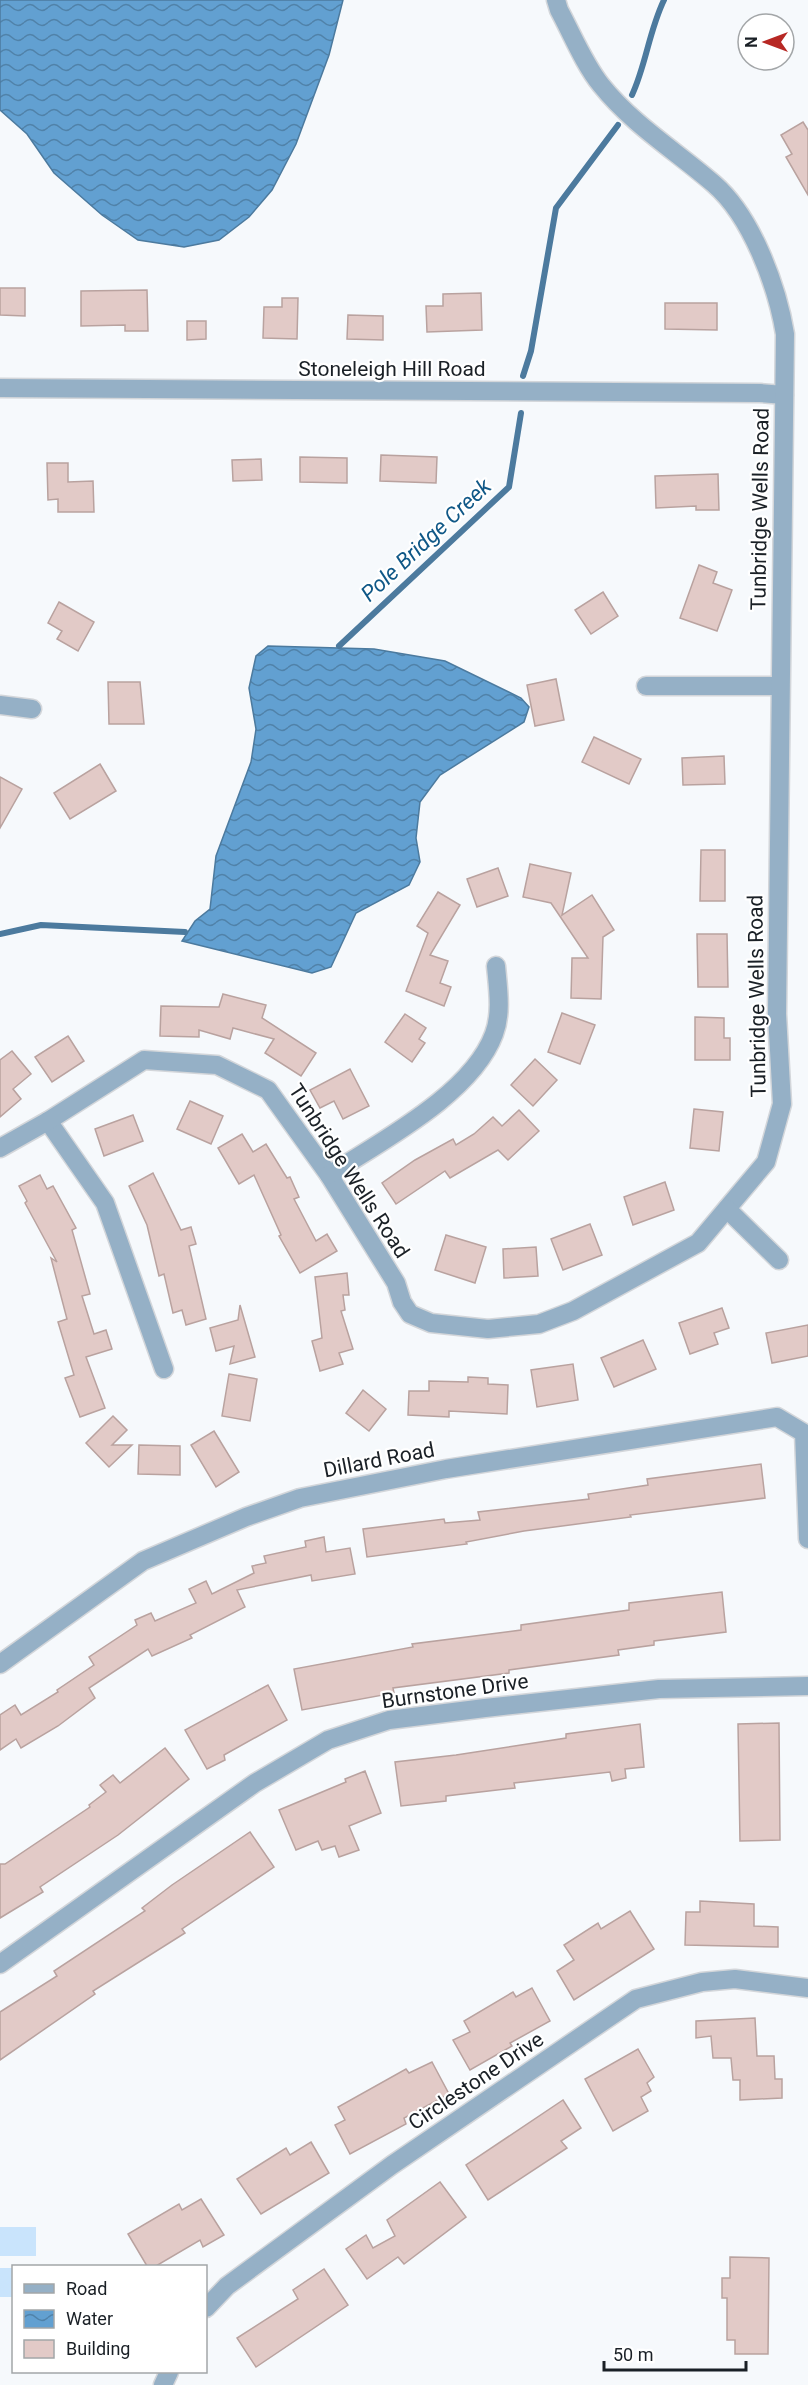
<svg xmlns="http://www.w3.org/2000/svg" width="808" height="2385" viewBox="0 0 808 2385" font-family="Roboto,sans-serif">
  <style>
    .pitch { fill: #c9e4fc }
    .water { fill: url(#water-waves); stroke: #4c7a9e; stroke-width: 1.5 }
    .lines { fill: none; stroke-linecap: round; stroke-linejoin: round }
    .stream { stroke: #4c7a9e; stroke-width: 6 }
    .building { fill: #e2cac7; stroke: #b9a29f; stroke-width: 1.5 }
    .minor-casing { stroke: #d3d6da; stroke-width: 21 }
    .minor { stroke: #95b0c6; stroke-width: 18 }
    .labels { text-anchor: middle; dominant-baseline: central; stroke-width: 4.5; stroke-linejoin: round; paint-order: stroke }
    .street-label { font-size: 21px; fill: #1a2026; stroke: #fff }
    .water-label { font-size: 22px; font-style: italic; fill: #105887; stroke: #fff }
  </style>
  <defs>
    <pattern id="water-waves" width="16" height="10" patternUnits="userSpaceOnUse" patternTransform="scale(1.5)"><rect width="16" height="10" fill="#62a0d1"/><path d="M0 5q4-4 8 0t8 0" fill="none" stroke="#5082a9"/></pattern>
  </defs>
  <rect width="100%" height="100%" fill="#f6f9fc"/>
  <g class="pitch">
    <rect x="0" y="2227" width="36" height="29"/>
    <rect x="0" y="2268" width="13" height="29"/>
  </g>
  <g class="water">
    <path d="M0 0H343L329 55 296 144 272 190 249 217 219 240 184 247 138 240 102 215 54 173 27 134 0 110Z"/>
    <path d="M268 646 374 649 445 661 521 698 529 707 524 722 440 775 420 802 416 838 420 862 409 885 356 913 331 967 312 973 182 941 195 921 210 909 216 856 251 762 256 729 249 688 256 656Z"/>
  </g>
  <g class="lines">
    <g class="stream">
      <path d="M632 95C646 65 649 31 664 0"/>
      <path d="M523 376 531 351 556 208 618 125"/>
      <path d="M339 646 509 487 521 413"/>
      <path d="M0 934 41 925 185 932"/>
    </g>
  </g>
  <g class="building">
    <path d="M803 122 808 130V195L786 157 792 154 781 135Z"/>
    <path d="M0 288H25V316L0 315Z"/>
    <path d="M147 290 148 331H125V325L81 326V291Z"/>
    <path d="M481 293 482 330 427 332 426 306H443V294Z"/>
    <path d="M282 298H298L297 339 263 338 264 307H282Z"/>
    <path d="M665 303H717V330L665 329Z"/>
    <path d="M348 315 383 316V340L347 339Z"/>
    <path d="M187 321H206V339L187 340Z"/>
    <path d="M381 455 437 457 436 483 380 481Z"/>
    <path d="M300 457 347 458V483L300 482Z"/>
    <path d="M261 459 262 480 233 481 232 460Z"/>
    <path d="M47 463H68V482L93 481 94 512H58V499L48 500Z"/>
    <path d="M718 474 719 510H696V506L656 508 655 476Z"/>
    <path d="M699 565 717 572 713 583 732 590 717 631 680 618Z"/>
    <path d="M603 592 618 616 591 634 575 610Z"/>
    <path d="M59 602 94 622 78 651 57 639 62 631 48 623Z"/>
    <path d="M556 679 564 720 535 726 527 685Z"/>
    <path d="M108 682H140L144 724H109Z"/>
    <path d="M594 737 641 759 629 784 582 762Z"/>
    <path d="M724 756 725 784 683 785 682 758Z"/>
    <path d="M100 764 116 791 70 819 54 793Z"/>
    <path d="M0 777 22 789 0 828Z"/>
    <path d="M701 850H725V901H700Z"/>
    <path d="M530 864 571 873 562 915 592 895 614 930 603 937 601 999 571 998 572 958H588L551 903 523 897Z"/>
    <path d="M498 868 508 896 477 907 467 879Z"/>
    <path d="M438 892 460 905 430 955 448 961 440 983 451 987 444 1006 406 991 428 933 417 926Z"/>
    <path d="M697 934H727L728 987H698Z"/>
    <path d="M223 994 266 1005 262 1018 316 1053 301 1076 265 1053 274 1039 233 1028 230 1039 199 1030V1037L160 1036 161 1006 219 1007Z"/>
    <path d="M562 1013 595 1025 580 1064 548 1052Z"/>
    <path d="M405 1014 426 1028 419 1039 425 1043 412 1062 385 1042Z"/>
    <path d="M695 1017 724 1018V1038H730V1060H695Z"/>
    <path d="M68 1036 84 1061 52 1082 35 1057Z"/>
    <path d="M12 1051 31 1074 13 1089 21 1099 0 1117V1060Z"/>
    <path d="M535 1059 557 1080 533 1106 511 1085Z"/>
    <path d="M350 1069 369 1106 343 1119 334 1101 320 1108 310 1090Z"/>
    <path d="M190 1101 223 1116 211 1144 177 1129Z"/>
    <path d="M694 1109 723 1112 719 1151 690 1148Z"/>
    <path d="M519 1110 539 1131 508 1160 498 1150 450 1178 445 1171 396 1204 382 1183 415 1160 453 1139 456 1145 474 1134 493 1117 502 1126Z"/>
    <path d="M133 1115 143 1141 104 1156 95 1129Z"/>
    <path d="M242 1134 253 1152 266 1144 287 1178 290 1177 299 1197 294 1199 316 1241 327 1234 337 1251 300 1273 279 1236 281 1235 254 1175 239 1184 218 1148Z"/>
    <path d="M153 1173 181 1230 191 1227 196 1244 189 1246 206 1319 186 1325 182 1310 173 1313 164 1274 159 1276 147 1225 129 1186Z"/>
    <path d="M40 1175 47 1189 53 1186 76 1228 72 1230 90 1294 82 1296 94 1334 106 1330 112 1349 86 1357 105 1408 80 1417 65 1378 74 1375 58 1322 67 1319 51 1258 57 1262 25 1203 27 1201 19 1186Z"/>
    <path d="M665 1182 674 1210 633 1225 624 1197Z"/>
    <path d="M590 1224 602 1255 563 1270 551 1239Z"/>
    <path d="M446 1235 486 1247 475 1283 435 1270Z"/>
    <path d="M536 1247 538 1276 504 1278 503 1249Z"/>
    <path d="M347 1273 349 1295H343L345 1310 341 1311 353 1349 339 1353 343 1364 320 1371 312 1341 322 1338 315 1277Z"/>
    <path d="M240 1305 255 1357 230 1364 234 1346 216 1351 210 1328 238 1320Z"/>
    <path d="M722 1308 729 1328 714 1333 718 1344 690 1354 679 1323Z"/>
    <path d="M808 1325V1356L772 1363 766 1333Z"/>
    <path d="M643 1340 656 1369 614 1387 601 1358Z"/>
    <path d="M573 1364 578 1400 537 1407 531 1370Z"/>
    <path d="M229 1374 257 1379 250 1421 222 1416Z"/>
    <path d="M468 1377 488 1378V1384L508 1385 507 1414 449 1411V1417L408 1415 409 1391H429V1381L468 1382Z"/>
    <path d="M363 1390 386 1409 369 1431 346 1413Z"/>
    <path d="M113 1416 127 1430 112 1445H132L109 1467 86 1443Z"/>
    <path d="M214 1431 239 1472 216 1487 191 1445Z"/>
    <path d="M139 1445 180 1446V1475L138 1474Z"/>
    <path d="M761 1464 765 1498 630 1515 631 1517 524 1531 466 1542 467 1544 367 1557 363 1529 444 1519 445 1523 480 1520 478 1512 589 1499 588 1494 648 1485 647 1479Z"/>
    <path d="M324 1537 326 1552 350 1548 355 1574 312 1581 311 1575 237 1590 245 1607 190 1635 192 1638 152 1656 148 1649 89 1688 95 1698 58 1726 21 1748 16 1739 0 1750V1715L15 1705 21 1715 58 1692 57 1690 94 1665 89 1657 137 1625 135 1620 151 1613 155 1621 196 1603 189 1589 206 1581 212 1594 254 1573 252 1566 266 1563 264 1556 306 1547 305 1541Z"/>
    <path d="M722 1592 726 1632 654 1641V1645L618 1650 619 1655 509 1670V1673L393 1688 394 1693 302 1710 294 1669 413 1647 412 1644 521 1630V1625L629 1610V1603Z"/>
    <path d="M268 1685 287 1720 224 1755 225 1760 207 1769 185 1730Z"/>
    <path d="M779 1723 780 1840 740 1841 738 1724Z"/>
    <path d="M640 1724 644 1767 625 1769 626 1778 612 1781 610 1772 514 1783 515 1788 446 1796V1801L401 1806 395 1762 456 1755 566 1738V1734Z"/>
    <path d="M165 1748 189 1779 118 1835 40 1887 43 1892 0 1918V1864H5L90 1807 89 1805 106 1792 100 1785 113 1775 120 1783Z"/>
    <path d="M365 1771 381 1813 349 1826 359 1850 339 1857 335 1846 322 1850 318 1841 296 1850 279 1810 346 1782 345 1779Z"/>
    <path d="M250 1832 274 1867 182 1929 185 1933 93 1991 95 1994 0 2060V2012L57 1976 54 1971 145 1911 142 1908 172 1885Z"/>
    <path d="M700 1901 754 1904V1926L778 1927V1947L685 1945 686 1912H700Z"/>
    <path d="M630 1911 654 1949 574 2000 557 1971 574 1960 564 1945 598 1923 601 1929Z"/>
    <path d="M532 1988 550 2021 510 2043 512 2046 470 2070 453 2040 470 2032 464 2021 513 1992 516 1997Z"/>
    <path d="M755 2018 757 2056H774L775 2079H782V2098L740 2100V2080H733L731 2058H713L711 2036 696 2038V2021Z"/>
    <path d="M638 2049 654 2077 647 2083 651 2091 641 2097 648 2111 613 2131 585 2079Z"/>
    <path d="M432 2062 449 2094 404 2118 406 2124 350 2154 335 2125 345 2120 338 2107 406 2069 409 2073Z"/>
    <path d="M563 2100 581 2128 561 2141 567 2148 488 2200 466 2165Z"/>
    <path d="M311 2142 329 2173 261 2214 237 2179 286 2148 290 2155Z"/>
    <path d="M440 2182 466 2217 404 2264 398 2257 367 2279 346 2249 366 2235 373 2248 395 2236 387 2220Z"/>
    <path d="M201 2199 224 2235 203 2247 200 2240 156 2266H147L128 2234 179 2204 182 2210Z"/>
    <path d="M730 2257 769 2258 768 2354H735V2340H727V2298H722V2278H730Z"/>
    <path d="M324 2269 348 2305 256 2367 237 2338 298 2299 293 2290Z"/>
  </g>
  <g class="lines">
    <defs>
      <g id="minor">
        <path d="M0 388 760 393 784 395"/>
        <path d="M646 686H780"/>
        <path d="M0 705 32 709"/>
        <path d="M48 1121 105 1203 164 1369"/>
        <path d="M0 1148 48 1121 144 1060 217 1065 268 1090 329 1175 396 1283 402 1302 410 1314 431 1323 488 1329 539 1324 573 1311 698 1243 766 1162 782 1104 777 1014 785 334C777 286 752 217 714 184 676 151 633 125 601 85 584 64 572 34 559 10L556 0"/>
        <path d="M329 1175C381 1141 472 1094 494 1034 502 1013 498 988 496 966"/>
        <path d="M727 1209 779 1260"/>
        <path d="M0 1664 143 1561 246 1517 300 1498 446 1469 777 1417 804 1433 808 1539"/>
        <path d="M0 1964 255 1783 328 1740 389 1720 485 1708 659 1689 808 1686"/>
        <path d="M206 2308 227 2286 392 2165 636 1999 702 1982 735 1979 808 1988"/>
        <path d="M163 2385 169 2372"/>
      </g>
    </defs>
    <use href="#minor" class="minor-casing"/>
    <use href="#minor" class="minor"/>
  </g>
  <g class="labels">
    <g class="street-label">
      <text x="392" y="369">Stoneleigh Hill Road</text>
      <text transform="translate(760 509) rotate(-89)">Tunbridge Wells Road</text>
      <text transform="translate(757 996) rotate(-91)">Tunbridge Wells Road</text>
      <text transform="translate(349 1171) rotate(57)">Tunbridge Wells Road</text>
      <text transform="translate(379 1460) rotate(-11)">Dillard Road</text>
      <text transform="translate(455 1691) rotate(-8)">Burnstone Drive</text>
      <text transform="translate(476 2081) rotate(-34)">Circlestone Drive</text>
    </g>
    <g class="water-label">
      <text transform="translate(426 540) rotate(-43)">Pole Bridge Creek</text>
    </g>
  </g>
  <rect x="12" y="2265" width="195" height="108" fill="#ffffff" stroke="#a3a6a8" stroke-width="1.5"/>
  <rect x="24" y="2284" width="30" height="9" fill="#95b0c6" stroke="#a3a6a8" stroke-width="1.5"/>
  <text x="66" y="2295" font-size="18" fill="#1a2026">Road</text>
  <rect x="24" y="2310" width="30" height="18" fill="url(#water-waves)" stroke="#a3a6a8" stroke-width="1.5"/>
  <text x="66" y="2325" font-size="18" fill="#1a2026">Water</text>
  <rect x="24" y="2340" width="30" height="18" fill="#e2cac7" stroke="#a3a6a8" stroke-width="1.5"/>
  <text x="66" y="2355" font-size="18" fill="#1a2026">Building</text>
  <g transform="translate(766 42) rotate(270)"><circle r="28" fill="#ffffff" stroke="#a3a6a8" stroke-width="1.5"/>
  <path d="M0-4.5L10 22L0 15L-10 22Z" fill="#b72824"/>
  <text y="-9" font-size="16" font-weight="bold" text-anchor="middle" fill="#1a2026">N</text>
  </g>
  <path d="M604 2361v9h142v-9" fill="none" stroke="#1a2026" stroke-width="3"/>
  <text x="613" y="2361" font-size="18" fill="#1a2026" stroke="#ffffff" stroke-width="4.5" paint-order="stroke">50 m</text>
</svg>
